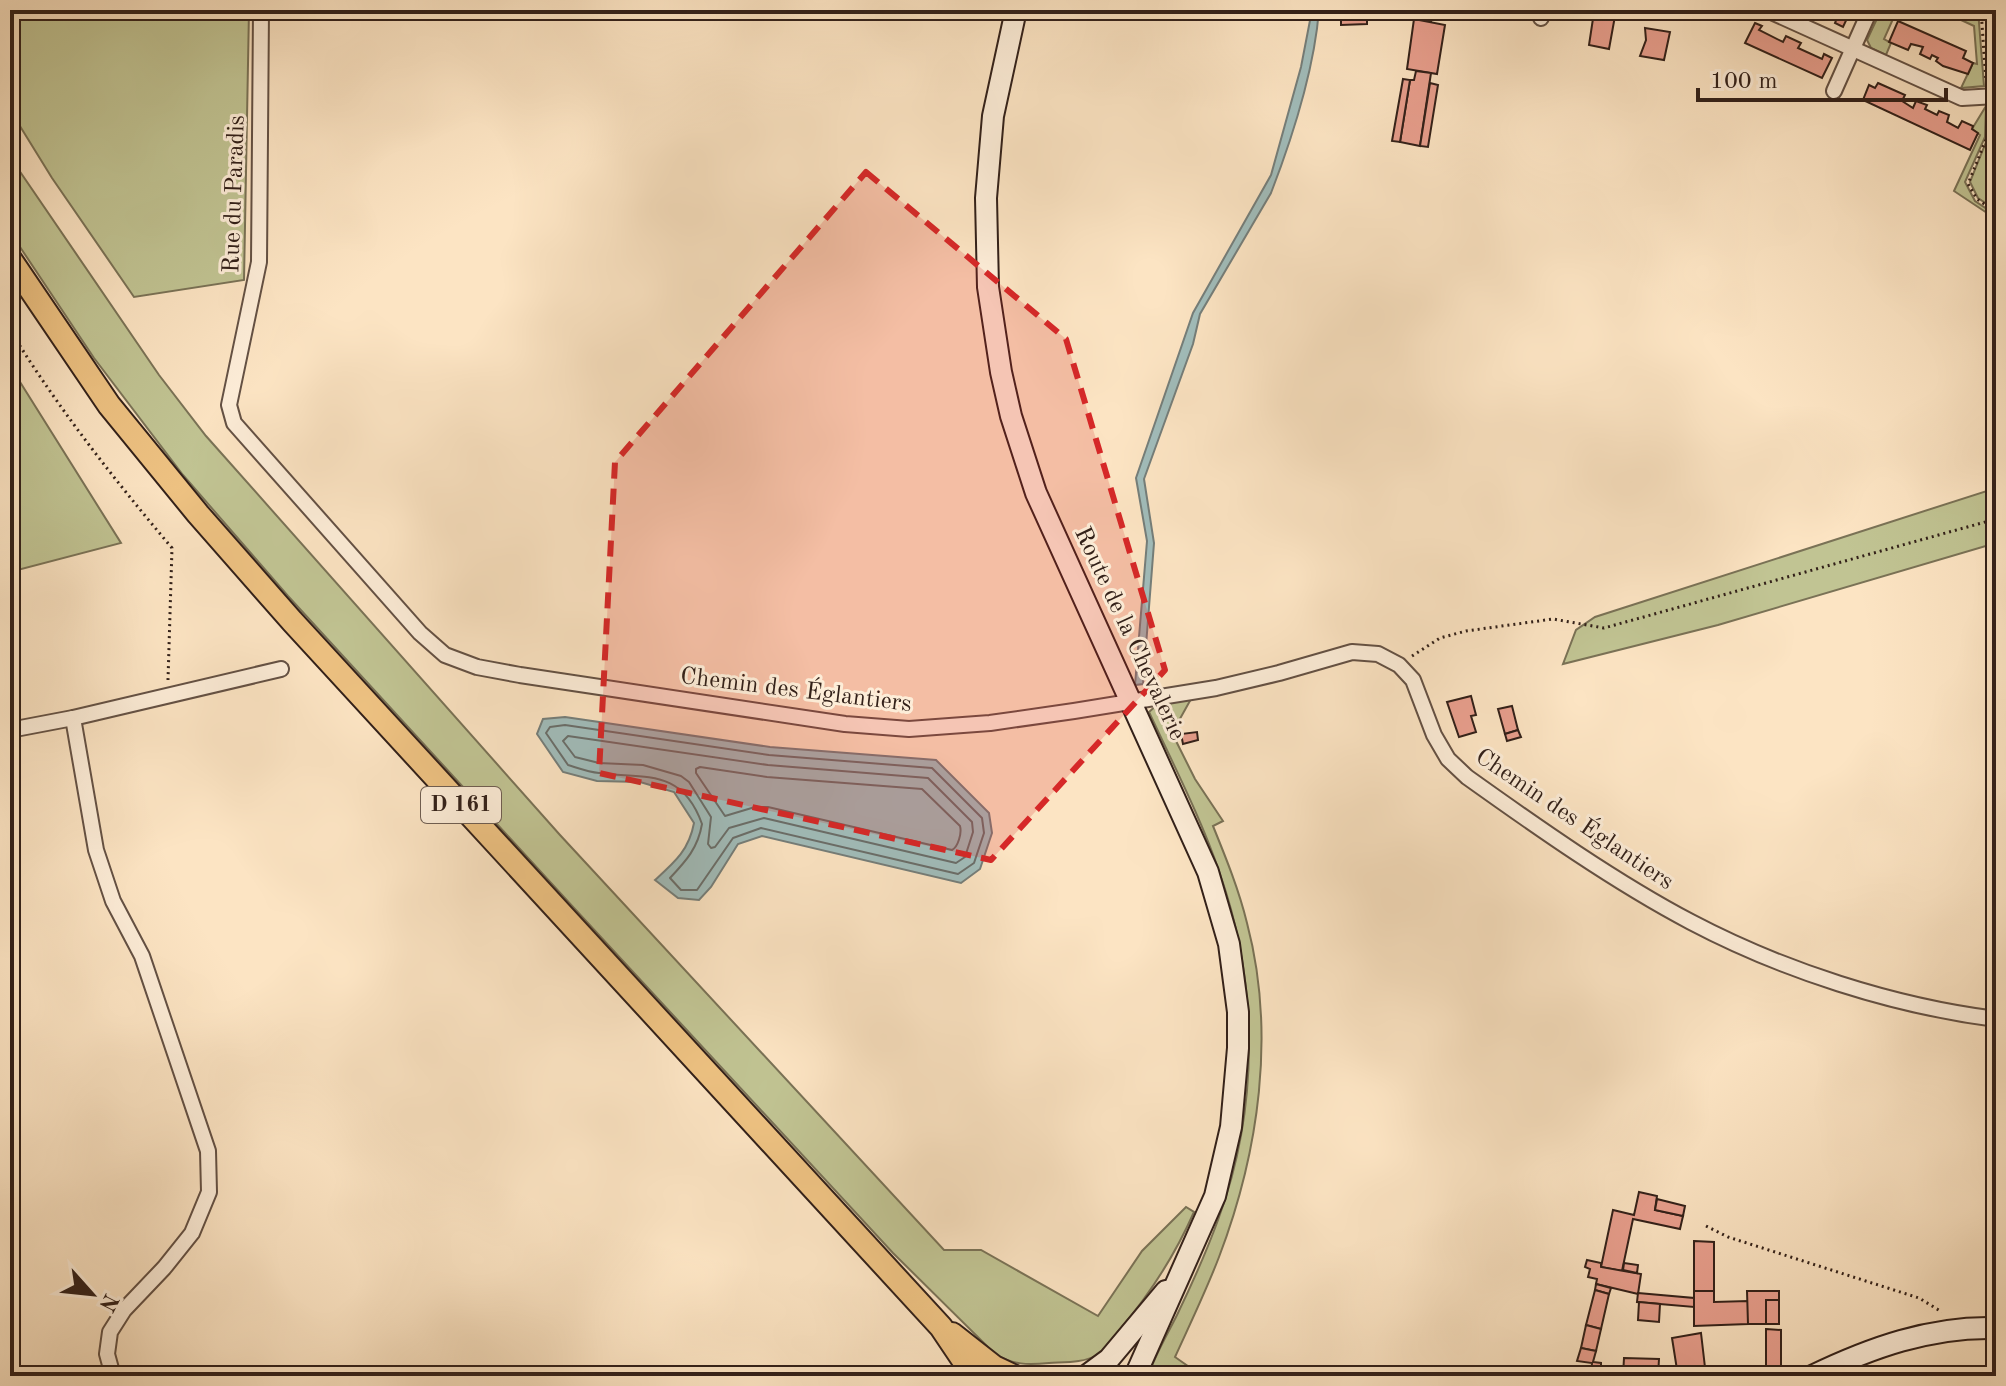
<svg xmlns="http://www.w3.org/2000/svg" width="2006" height="1386" viewBox="0 0 2006 1386" font-family="'Old Standard TT',serif">
  <style>
    .green { fill: #c1c493; stroke: #7a7256; stroke-width: 2 }
    .water { fill: #a1bdbb; stroke: #757e7a; stroke-width: 2 }
    .lines { fill: none; stroke-linecap: round; stroke-linejoin: round }
    .shore { stroke: #6a6e6a; stroke-width: 2 }
    .building { fill: #e99f8e; stroke: #322019; stroke-width: 2 }
    .street-casing { stroke: #645144; stroke-width: 18 }
    .secondary-casing { stroke: #322019; stroke-width: 24 }
    .primary-casing { stroke: #322019; stroke-width: 26 }
    .path { stroke: #322019; stroke-width: 3; stroke-dasharray: 2 4; stroke-linecap: butt }
    .street { stroke: #fdedd8; stroke-width: 14 }
    .secondary { stroke: #fdedd8; stroke-width: 20 }
    .primary { stroke: #eec282; stroke-width: 22 }
    .marked { fill: #d62828; fill-opacity: 0.2; stroke: #d62828; stroke-width: 6; stroke-dasharray: 16 10; stroke-linejoin: round }
    .labels { text-anchor: middle; dominant-baseline: central; stroke-width: 6; stroke-linejoin: round; paint-order: stroke }
    .shield { fill: #fdedd8; stroke: #6f5e52; stroke-width: 2 }
    .shield-label { font-size: 22px; font-weight: bold; fill: #322019 }
    .street-label { font-size: 24px; fill: #322019; stroke: #fdedd8 }
  </style>
  <rect width="100%" height="100%" fill="#fce4c3"/>
  <filter id="stains"><feTurbulence type="fractalNoise" baseFrequency=".0025" numOctaves="4"/><feColorMatrix values="0 0 0 0 .2 0 0 0 0 .09 0 0 0 0 .02 0 0 0 .5 -.17"/></filter>
  <radialGradient id="worn" r=".72"><stop offset=".6" stop-color="#630" stop-opacity="0"/><stop offset="1" stop-color="#630" stop-opacity=".3"/></radialGradient>
  <g class="green">
    <path d="M10 10H249L244 280 134 297 52 178 10 110Z"/>
    <path d="M1881 10H1897L1884 39 1891 43 1886 55 1871 48 1867 40Z"/>
    <path d="M1966 10H1978L1984 86 1961 88 1973 63 1977 64 1974 26 1961 20Z"/>
    <path d="M1990 105H1996V161L1991 162 1996 210 1978 198 1970 182 1990 132Z"/>
    <path d="M1986 106 1985 137 1965 182 1975 201 1996 215V219L1954 191 1980 135 1972 129Z"/>
    <path d="M10 157 159 375 206 436 560 835 944 1250H981L1098 1316 1142 1251 1186 1207 1194 1212C1175 1255 1152 1291 1122 1327 1115 1336 1107 1349 1097 1355 1084 1363 1064 1362 1049 1363 1027 1365 1014 1365 995 1354L893 1253 574 908 288 596 183 475 94 358 10 232Z"/>
    <path d="M10 366 121 543 10 572Z"/>
    <path d="M1996 488V543L1718 625 1563 664 1576 630 1595 617Z"/>
    <path d="M1191 699 1172 733 1195 779 1223 821 1213 826C1226 858 1239 890 1247 923 1276 1033 1259 1152 1219 1257 1206 1291 1190 1324 1175 1357L1202 1376H1148C1155 1355 1167 1335 1177 1315 1192 1284 1206 1253 1218 1220 1259 1109 1259 985 1220 874 1201 818 1174 766 1149 712L1158 704Z"/>
  </g>
  <g class="water">
    <path d="M1312 10H1319C1314 72 1293 136 1271 193L1200 314 1193 344 1144 479 1154 543 1143 684 1135 685 1147 541 1136 478 1193 313 1271 175 1301 67Z"/>
    <path d="M565 717 770 747 936 760 989 813 992 833 980 869 961 883 762 836 738 844 711 887 699 900 678 898 655 880C675 862 689 850 694 823L674 792 640 782 597 781 563 772 537 734 543 719Z"/>
  </g>
  <g class="lines">
    <g class="shore">
      <path d="M565 725 769 755 932 768 982 818 984 833 974 863 958 874 761 828 733 838 697 890H681L670 878C686 861 698 848 702 824 682 768 645 779 599 773 589 772 578 768 568 765L546 733 550 727Z"/>
      <path d="M568 736 768 765 928 778 972 822 973 832 965 857 956 863 764 818 729 828 715 847 711 848 708 844 711 817 689 782 681 776 643 765 599 763 575 757 563 741Z"/>
      <path d="M700 767 767 777 922 789 960 826C962 833 958 847 952 850L768 807H755L725 816 696 773V769Z"/>
    </g>
  </g>
  <g class="building">
    <path d="M1373 10H1416L1414 19 1385 14 1384 18 1372 16Z"/>
    <path d="M1818 10H1851L1843 27 1835 23 1837 18Z"/>
    <path d="M1416 12 1432 14 1431 22 1414 19Z"/>
    <path d="M1594 12 1615 16 1609 49 1589 45Z"/>
    <path d="M1367 16V24L1341 25V17Z"/>
    <path d="M1414 19 1445 25 1437 74 1407 69Z"/>
    <path d="M1898 21 1966 51 1963 58 1973 63 1968 74 1943 66 1936 61 1938 58 1932 55 1930 59 1920 54 1923 47 1911 44 1908 50 1889 42Z"/>
    <path d="M1755 23 1762 26 1759 30 1783 42 1786 36 1801 43 1798 48 1822 59 1824 54 1832 58 1822 78 1745 43Z"/>
    <path d="M1645 28 1670 32 1664 60 1640 56 1646 40Z"/>
    <path d="M1416 71 1431 73 1420 146 1400 142 1410 80H1414Z"/>
    <path d="M1403 79 1410 80 1400 142 1392 141Z"/>
    <path d="M1430 83 1438 85 1428 147 1420 146Z"/>
    <path d="M1878 83 1905 95 1902 101 1913 108 1916 101 1927 105 1925 109 1937 115 1939 111 1949 115 1947 122 1958 128 1962 121 1973 126 1972 129 1978 133 1970 150 1863 100 1869 85 1875 88Z"/>
    <path d="M1471 696 1476 715 1471 716 1476 732 1459 737 1447 702Z"/>
    <path d="M1512 706 1518 730 1505 734 1498 709Z"/>
    <path d="M1518 730 1521 737 1507 741 1505 734Z"/>
    <path d="M1197 732 1198 740 1183 744 1181 734Z"/>
    <path d="M1639 1192 1657 1196 1655 1210 1683 1216 1680 1229 1633 1219 1622 1271 1601 1267 1613 1210 1634 1215Z"/>
    <path d="M1657 1199 1685 1206 1683 1216 1655 1210Z"/>
    <path d="M1694 1241 1714 1242V1291H1694Z"/>
    <path d="M1587 1260 1601 1263V1267L1641 1274 1638 1294 1596 1284 1597 1279 1588 1277 1590 1269 1585 1267Z"/>
    <path d="M1624 1263 1638 1265 1637 1273 1623 1270Z"/>
    <path d="M1596 1284 1611 1288 1609 1294 1595 1290Z"/>
    <path d="M1595 1290 1609 1294 1601 1329 1586 1325Z"/>
    <path d="M1694 1291H1714V1302L1748 1301V1324L1694 1326Z"/>
    <path d="M1747 1291H1779V1300H1766V1324H1748Z"/>
    <path d="M1638 1293 1694 1298V1307L1637 1302Z"/>
    <rect x="1766" y="1300" width="13" height="24"/>
    <path d="M1639 1302 1660 1304 1659 1322 1638 1320Z"/>
    <path d="M1586 1325 1601 1329 1596 1351 1581 1348Z"/>
    <path d="M1766 1329 1781 1330V1373L1766 1372Z"/>
    <path d="M1701 1333 1706 1376H1678L1672 1338Z"/>
    <path d="M1581 1348 1596 1351 1593 1362 1601 1363V1376H1591L1592 1363 1577 1361Z"/>
    <path d="M1624 1358 1659 1359 1658 1376H1623Z"/>
  </g>
  <g class="lines">
    <defs>
      <g id="street">
        <path d="M261 10 259 262 229 405 234 423 420 633 445 655 477 667 520 675 845 724 909 729 990 723 1074 711 1216 688 1279 673 1352 652 1378 654 1399 665 1413 680 1434 735 1448 759 1467 777C1537 827 1615 882 1691 922 1782 970 1893 1006 1996 1019"/>
        <path d="M1767 10 1962 98 1996 96"/>
        <path d="M1541 18 1542 10"/>
        <path d="M1834 91 1870 10"/>
        <path d="M73 718 96 850 113 901 142 956 208 1151 209 1192 192 1233 164 1268 124 1310 110 1332 107 1354 113 1376"/>
        <path d="M10 730 73 718 281 669"/>
      </g>
      <g id="secondary">
        <path d="M1016 10 993 116 986 198 988 287 1001 372 1011 416 1036 493 1208 872 1229 944 1238 1012V1048L1231 1127 1215 1196 1135 1376"/>
        <path d="M1086 1376 1109 1359 1166 1291"/>
        <path d="M1812 1376C1870 1348 1931 1326 1996 1328"/>
      </g>
      <g id="primary">
        <path d="M10 259 109 405 198 514 292 621 941 1327 974 1376"/>
        <path d="M952 1334 994 1367 1013 1376"/>
      </g>
    </defs>
    <use href="#street" class="street-casing"/>
    <use href="#secondary" class="secondary-casing"/>
    <use href="#primary" class="primary-casing"/>
    <g class="path">
      <path d="M1981 10 1986 82"/>
      <path d="M1988 110 1987 137 1968 184 1977 199 1996 212"/>
      <path d="M10 330C58 408 113 478 172 548L168 680"/>
      <path d="M1412 656 1440 638 1466 631 1553 619 1604 628 1996 519"/>
      <path d="M1706 1226 1728 1237 1919 1298 1942 1312"/>
    </g>
    <use href="#street" class="street"/>
    <use href="#secondary" class="secondary"/>
    <use href="#primary" class="primary"/>
  </g>
  <path class="marked" d="M866 172 1066 339 1165 670 991 860 599 773 615 462Z"/>
  <g class="labels">
    <rect class="shield" x="421" y="787" width="80" height="36" rx="6"/>
    <g class="shield-label">
      <text x="461" y="805">D 161</text>
    </g>
    <g class="street-label">
      <text transform="translate(235 194) rotate(-88)">Rue du Paradis</text>
      <text transform="translate(1129 634) rotate(65)">Route de la Chevalerie</text>
      <text transform="translate(796 691) rotate(7)">Chemin des Églantiers</text>
      <text transform="translate(1574 820) rotate(34)">Chemin des Églantiers</text>
    </g>
  </g>
  <rect width="2006" height="1386" fill="none" stroke="#fce4c3" stroke-width="40"/>
  <rect x="12" y="12" width="1982" height="1362" fill="none" stroke="#322019" stroke-width="4"/>
  <rect x="20" y="20" width="1966" height="1346" fill="none" stroke="#322019" stroke-width="2"/>
  <g transform="translate(92 1294) rotate(117)" stroke="#fdedd8" stroke-width="6" paint-order="stroke">
  <path d="M0-6L14 30L0 20L-14 30Z" fill="#322019"/>
  <text y="-12" font-size="22" font-weight="bold" text-anchor="middle" fill="#322019">N</text>
  </g>
  <path d="M1698 88v12h248v-12" fill="none" stroke="#322019" stroke-width="4"/>
  <text x="1710" y="88" font-size="24" fill="#322019" stroke="#fdedd8" stroke-width="6" paint-order="stroke">100 m</text>
  <rect width="100%" height="100%" filter="url(#stains)"/>
  <rect width="100%" height="100%" fill="url(#worn)"/>
</svg>
